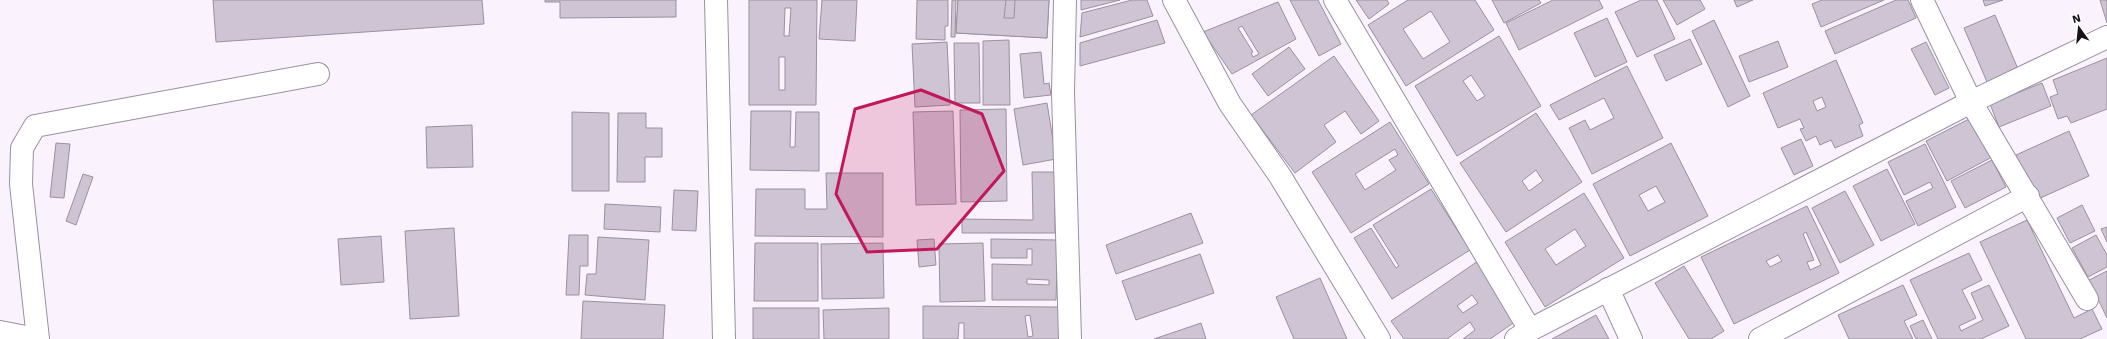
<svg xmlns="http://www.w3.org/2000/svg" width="2107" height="339" viewBox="0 0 2107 339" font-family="'Work Sans',sans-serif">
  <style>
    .building { fill: #cfc4d4; stroke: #9a909f; fill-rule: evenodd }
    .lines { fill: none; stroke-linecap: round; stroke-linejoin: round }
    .street-casing { stroke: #9a909f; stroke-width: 24 }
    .street { stroke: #fff; stroke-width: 22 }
    .marked { fill: #c2185b; fill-opacity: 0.2; stroke: #c2185b; stroke-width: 3; stroke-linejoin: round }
  </style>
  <rect width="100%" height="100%" fill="#faf3fd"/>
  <g class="building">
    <path d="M213 0H482L484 24 216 42Z"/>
    <path d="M545 0H676V17L560 18V2H545Z"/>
    <path d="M749 0H817L816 105H749ZM785 8H791L789 36H784ZM779 57H785V90H779Z"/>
    <path d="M822 0H857L855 41 819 39Z"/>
    <path d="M917 0H948V26H945V40L916 39Z"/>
    <path d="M952 0H956L955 37H951Z"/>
    <path d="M958 0H1006L1004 18H1014L1015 0H1049L1047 38 956 33Z"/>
    <path d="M958 0H1049L1047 38 956 33Z"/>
    <path d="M1006 0H1015L1014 18H1004Z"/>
    <path d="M1081 0H1120L1081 10Z"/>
    <path d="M1132 0H1147L1153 16 1080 37 1082 13Z"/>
    <path d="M1290 0H1318L1341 44 1319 56Z"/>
    <path d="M1356 0H1387L1389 4 1369 19Z"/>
    <path d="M1408 0H1475L1494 30 1406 86 1368 25ZM1431 11 1450 42 1423 59 1403 29Z"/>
    <path d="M1492 0H1539L1541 3 1504 23Z"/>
    <path d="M1553 0H1599L1603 8 1519 50 1506 23Z"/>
    <path d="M1641 0H1657L1675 39 1637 57 1615 12Z"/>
    <path d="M1663 0H1700L1705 9 1677 25Z"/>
    <path d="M1734 0H1753L1737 7Z"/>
    <path d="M1822 0H1884L1821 27 1812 4Z"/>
    <path d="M1896 0H1908L1916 18 1835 54 1825 31Z"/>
    <path d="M1983 0H2003L1985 6Z"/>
    <path d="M2100 0H2107V23Z"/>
    <path d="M1278 2 1296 39 1232 74 1203 32ZM1242 26 1259 54 1253 57 1251 53 1253 52 1238 28Z"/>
    <path d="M1995 15 2018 69 1987 82 1964 28Z"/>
    <path d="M1607 18 1627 62 1595 77 1574 33Z"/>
    <path d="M1157 20 1165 43 1080 66V43Z"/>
    <path d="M1714 20 1750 96 1728 107 1692 31Z"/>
    <path d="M1499 36 1541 106 1457 156 1415 86ZM1471 75 1485 96 1477 101 1463 81Z"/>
    <path d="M1690 39 1702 64 1666 81 1654 55Z"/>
    <path d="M1009 40 1010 105H983V41Z"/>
    <path d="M1778 41 1788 67 1749 82 1739 56Z"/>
    <path d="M947 42 950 105 915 107 912 44Z"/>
    <path d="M1926 42 1949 88 1935 95 1911 49Z"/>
    <path d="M954 43H979L980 103H955Z"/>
    <path d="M1289 47 1305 69 1268 96 1252 74Z"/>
    <path d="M1041 52 1044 84 1049 83 1051 95 1024 98 1020 54Z"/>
    <path d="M1334 56 1379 121 1361 134 1345 111 1324 125 1336 142 1295 173 1251 115Z"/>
    <path d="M2107 58V109L2071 123 2067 116 2058 119 2050 97 2058 94 2053 80Z"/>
    <path d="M1836 60 1863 123 1859 125 1863 136 1835 148 1831 140 1820 145 1816 136 1806 141 1800 129 1804 128 1800 119 1778 128 1763 93ZM1822 97 1826 107 1817 111 1813 101Z"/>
    <path d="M1627 66 1663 138 1592 174 1569 128 1585 120 1590 130 1614 118 1604 98 1559 120 1550 105Z"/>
    <path d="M2042 83 2051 106 1999 127 1990 104Z"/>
    <path d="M1047 103 1056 159 1023 165 1014 109Z"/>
    <path d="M1006 109 1007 201 961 202 960 110Z"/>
    <path d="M751 111H791L790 147H795L796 112H819V171L750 170Z"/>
    <path d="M953 111 956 204 916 205 913 112Z"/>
    <path d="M572 112 609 113V191H572Z"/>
    <path d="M618 113H646V128H662V157H645V182H617Z"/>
    <path d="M1536 113 1582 182 1506 232 1460 163ZM1536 170 1543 181 1529 191 1522 181Z"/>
    <path d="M1973 117 1994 156 1947 181 1926 141Z"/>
    <path d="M1390 122 1429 184 1351 233 1312 172ZM1395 149 1398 155 1389 160 1396 170 1365 190 1355 174Z"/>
    <path d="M472 125 473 167 427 168 426 127Z"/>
    <path d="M2069 131 2089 176 2036 200 2016 155Z"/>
    <path d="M1801 139 1813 166 1794 175 1781 148Z"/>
    <path d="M56 143 70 144 64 198 50 197Z"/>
    <path d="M1671 143 1708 216 1630 256 1593 184ZM1656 186 1665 202 1648 211 1639 195Z"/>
    <path d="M1925 144 1956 207 1918 226 1906 201 1933 188 1930 182 1904 195 1888 162Z"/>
    <path d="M1992 160 2006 187 1965 208 1951 181Z"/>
    <path d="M1887 169 1915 224 1881 241 1853 186Z"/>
    <path d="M1032 172H1055V233H962V219L1033 220Z"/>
    <path d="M826 173H883V237L755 236 756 189H805V209H827Z"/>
    <path d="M83 174 93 177 76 225 66 221Z"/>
    <path d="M1431 189 1470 250 1392 299 1354 238 1371 228 1396 268 1399 266 1373 225Z"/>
    <path d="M674 190 698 191 696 231 672 230Z"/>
    <path d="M1845 191 1874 245 1840 263 1812 208Z"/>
    <path d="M1584 193 1624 258 1545 307 1505 242ZM1575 229 1586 246 1556 265 1545 249Z"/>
    <path d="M605 204 661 207 660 232 604 229Z"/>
    <path d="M2082 205 2095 231 2070 243 2057 218Z"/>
    <path d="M1807 206 1839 273 1734 324 1701 257ZM1806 232 1821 265 1810 270 1807 262 1814 260 1803 234ZM1778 255 1782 261 1770 267 1766 261Z"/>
    <path d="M1191 213 1203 243 1116 274 1106 245Z"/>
    <path d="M2027 220 2074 318 2092 309 2102 329 2080 339H2026L1980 242Z"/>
    <path d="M2107 227V242L2101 229Z"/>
    <path d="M454 228 459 316 410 319 405 231Z"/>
    <path d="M569 235H588V266H580L579 295H566Z"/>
    <path d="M2096 235 2107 255V267L2088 277 2072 248Z"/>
    <path d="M381 236 384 282 341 285 338 239Z"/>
    <path d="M598 237 649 240 645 300 585 295 587 274H596Z"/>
    <path d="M934 239 936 265 919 267 917 240Z"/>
    <path d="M991 239 1058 240 1056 300H992V264L1032 265V249H1027V258H991ZM1027 279 1049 280V285L1027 284Z"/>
    <path d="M755 243H818V301H754Z"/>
    <path d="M883 243 884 298 822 299 821 244Z"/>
    <path d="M983 243 985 301 940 302 939 244Z"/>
    <path d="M1969 253 1982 280 1962 290 1976 318 1959 326 1961 331 1983 320 1971 293 1989 285 2009 326 1981 339H1938L1910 280Z"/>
    <path d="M1200 254 1214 293 1136 320 1122 281Z"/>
    <path d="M1478 261 1519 319 1490 339H1463L1475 330 1470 322 1447 339H1404L1391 321ZM1472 295 1478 303 1463 313 1457 306Z"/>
    <path d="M1684 266 1724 331 1711 339H1689L1655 283Z"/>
    <path d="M2107 271V318L2089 280Z"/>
    <path d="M1320 278 1347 339H1294L1276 297Z"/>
    <path d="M1903 285 1917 315 1904 321 1913 339H1849L1838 315Z"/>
    <path d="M583 301 665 305 663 339H581Z"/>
    <path d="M923 306 1059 307V339H964V323H959L958 339H923ZM1030 315 1033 336 1028 337 1025 316Z"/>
    <rect x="753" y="308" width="66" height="31"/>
    <path d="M889 308V339H824L823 310Z"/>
    <path d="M1596 315 1609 339H1552Z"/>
    <path d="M1923 320 1932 339H1916L1910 326Z"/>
    <path d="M1201 323 1206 339H1154Z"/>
  </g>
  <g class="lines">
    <defs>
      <g id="street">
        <path d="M716 0 724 339"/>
        <path d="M1065 0 1063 92 1070 339"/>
        <path d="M1174 0 1230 104 1280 176 1379 339"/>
        <path d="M1335 0 1530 330"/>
        <path d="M1922 0 1971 102 2087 299"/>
        <path d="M1608 289 1631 339"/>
        <path d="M0 332 36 339"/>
        <path d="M38 339 21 184 22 148 35 126 318 74"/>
        <path d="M1516 339 1530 330 1971 102 2107 37"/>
        <path d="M1760 339 2028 196"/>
      </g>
    </defs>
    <use href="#street" class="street-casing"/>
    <use href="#street" class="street"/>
  </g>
  <path class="marked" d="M921 90 982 114 1004 171 937 249 867 252 836 194 855 109Z"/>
  <g transform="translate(2079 28) rotate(345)" stroke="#ffffff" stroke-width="3" paint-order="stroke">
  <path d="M0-3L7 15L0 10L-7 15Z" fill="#161218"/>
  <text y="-6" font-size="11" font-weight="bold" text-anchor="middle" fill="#161218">N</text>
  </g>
</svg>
